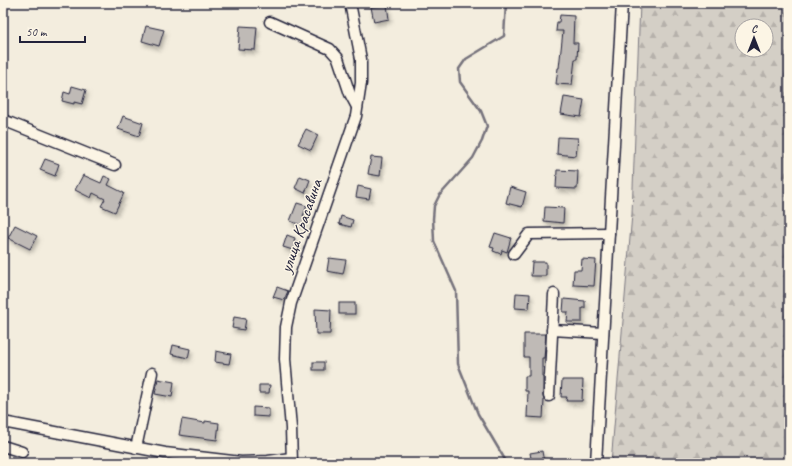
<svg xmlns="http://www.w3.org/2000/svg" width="792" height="466" viewBox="0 0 792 466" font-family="Caveat,sans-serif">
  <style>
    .forest { fill: url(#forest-firs); stroke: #7b7880; fill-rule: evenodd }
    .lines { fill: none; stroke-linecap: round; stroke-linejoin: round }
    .stream { stroke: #75727b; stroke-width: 2.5 }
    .building { fill: #bfbab6; stroke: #22223b; filter: url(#shadow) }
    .minor-casing { stroke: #22223b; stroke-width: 13 }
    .minor { stroke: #fcf5e5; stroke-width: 10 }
    .labels { text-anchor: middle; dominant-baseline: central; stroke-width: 3; stroke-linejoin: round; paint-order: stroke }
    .street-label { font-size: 17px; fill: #22223b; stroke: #fcf5e5 }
  </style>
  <defs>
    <pattern id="forest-firs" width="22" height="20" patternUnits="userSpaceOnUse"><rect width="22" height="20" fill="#d4cfc6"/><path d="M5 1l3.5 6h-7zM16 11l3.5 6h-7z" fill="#b6b1ab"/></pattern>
    <filter id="shadow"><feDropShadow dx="2" dy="3.5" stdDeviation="2" flood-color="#0004"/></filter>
  </defs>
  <rect width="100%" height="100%" fill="#f3edde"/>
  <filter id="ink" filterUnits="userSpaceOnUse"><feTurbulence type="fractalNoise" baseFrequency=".025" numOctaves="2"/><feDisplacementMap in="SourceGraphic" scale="8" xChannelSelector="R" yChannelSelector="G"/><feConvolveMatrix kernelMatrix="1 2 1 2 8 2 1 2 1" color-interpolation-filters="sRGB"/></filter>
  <g filter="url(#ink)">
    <path class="forest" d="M640 3H789V463H611L632 214ZM742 26H766V50H742Z"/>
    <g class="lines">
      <path class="stream" d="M506 3 504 36 466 59 459 69 460 82 481 111 487 126 482 141 473 158 439 196 434 206 433 219 434 241 456 291 458 364 478 414 507 463"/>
    </g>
    <g class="building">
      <path d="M387 5 389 19 374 22 371 7Z"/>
      <path d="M560 15 574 16 573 43H578L577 59H575L572 85 556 84 558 68H559L563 31H556L557 22H559Z"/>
      <path d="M146 26 164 30 159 46 142 41Z"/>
      <path d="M240 26 257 27 255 50 238 49Z"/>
      <path d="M72 86 86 90 82 104 74 102V104L62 101 64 92 70 94Z"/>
      <path d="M564 97 584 100 581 117 561 114Z"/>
      <path d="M123 116 143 123 139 136 118 129Z"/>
      <path d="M306 129 318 135 311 150 298 144Z"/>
      <path d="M558 137 578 138 576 156 557 154Z"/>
      <path d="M371 157 382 158 380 176 368 174Z"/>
      <path d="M45 159 59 164 55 176 40 170Z"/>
      <path d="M557 170 578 171 577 189 556 188Z"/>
      <path d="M83 175 101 183 104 176 111 179 108 185 124 193 115 212 101 206 105 199 93 193 91 198 75 190Z"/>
      <path d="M300 176 310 180 305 193 295 188Z"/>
      <path d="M358 186 371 189 369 199 356 197Z"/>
      <path d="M510 187 526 192 522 207 506 203Z"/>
      <path d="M297 203 307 206 303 216 306 217 303 226 290 221Z"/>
      <path d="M545 207 564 208 563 223 544 221Z"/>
      <path d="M341 216 353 220 351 227 339 224Z"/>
      <path d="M15 225 37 236 30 249 8 238Z"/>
      <path d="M495 233 511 238 507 252 502 250 501 254 493 251 494 248 490 247Z"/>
      <path d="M287 235 295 238 294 242 298 243 296 251 283 247Z"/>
      <path d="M329 258 346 260 343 274 327 271Z"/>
      <path d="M582 259 596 260 594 286 573 285 574 270H581Z"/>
      <path d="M532 262H546V276H531Z"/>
      <path d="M277 287 288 291 284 300 273 297Z"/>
      <path d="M516 293 530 294 529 309 515 308Z"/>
      <path d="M564 299 585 301V308H582V322H567L568 312H563Z"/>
      <rect x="339" y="303" width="16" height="11"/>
      <path d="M315 309 331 310 330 334H316Z"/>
      <path d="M234 317 246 319 244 330 232 328Z"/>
      <path d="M524 334H546L544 358H542V376H543V396L544 400 543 418 527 417 528 391H525V376H529V357H524Z"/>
      <path d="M173 345 190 349 188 358 171 354Z"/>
      <path d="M216 351 231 354 229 364 215 362Z"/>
      <rect x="313" y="362" width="11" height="8"/>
      <path d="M158 379 174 382 172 397 155 394Z"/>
      <path d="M562 380H583L582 401H566L567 397H561Z"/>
      <path d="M259 385H270L269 393H259Z"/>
      <path d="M253 407 269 408V417L253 416Z"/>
      <path d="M182 419 205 423V421L219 423 217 440 179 435Z"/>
      <path d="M542 451 544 463H532L530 453Z"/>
    </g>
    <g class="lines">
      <defs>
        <g id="minor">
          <path d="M270 22 330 49 338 58 350 94 357 107"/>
          <path d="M3 120 115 165"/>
          <path d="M514 254 529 234 609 233"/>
          <path d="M552 330 603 333"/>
          <path d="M549 396 554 294"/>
          <path d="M3 422 165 453 241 462 268 461 291 458"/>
          <path d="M3 446 22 452"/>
          <path d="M136 448 152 373"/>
          <path d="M292 463 291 428 285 359 286 327 291 303 356 116 361 83V59L350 3"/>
          <path d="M596 463 622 3"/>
        </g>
      </defs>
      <use href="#minor" class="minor-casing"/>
      <use href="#minor" class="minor"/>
    </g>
  </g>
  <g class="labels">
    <g class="street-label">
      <text transform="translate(301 226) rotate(-71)">улица Красавина</text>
    </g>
  </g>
  <rect width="792" height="466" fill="none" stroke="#fcf5e5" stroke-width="16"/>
  <rect x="8" y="8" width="776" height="450" fill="none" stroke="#22223b" stroke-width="1.5" filter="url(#ink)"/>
  <g transform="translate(754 38)"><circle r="19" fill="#fcf5e5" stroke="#a5a1a1"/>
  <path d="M0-3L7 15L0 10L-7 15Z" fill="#22223b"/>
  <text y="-6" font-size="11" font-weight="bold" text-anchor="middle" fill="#22223b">С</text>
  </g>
  <path d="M20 36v6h65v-6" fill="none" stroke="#22223b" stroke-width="2"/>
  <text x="26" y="36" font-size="12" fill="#22223b" stroke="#fcf5e5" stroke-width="3" paint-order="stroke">50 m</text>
</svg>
